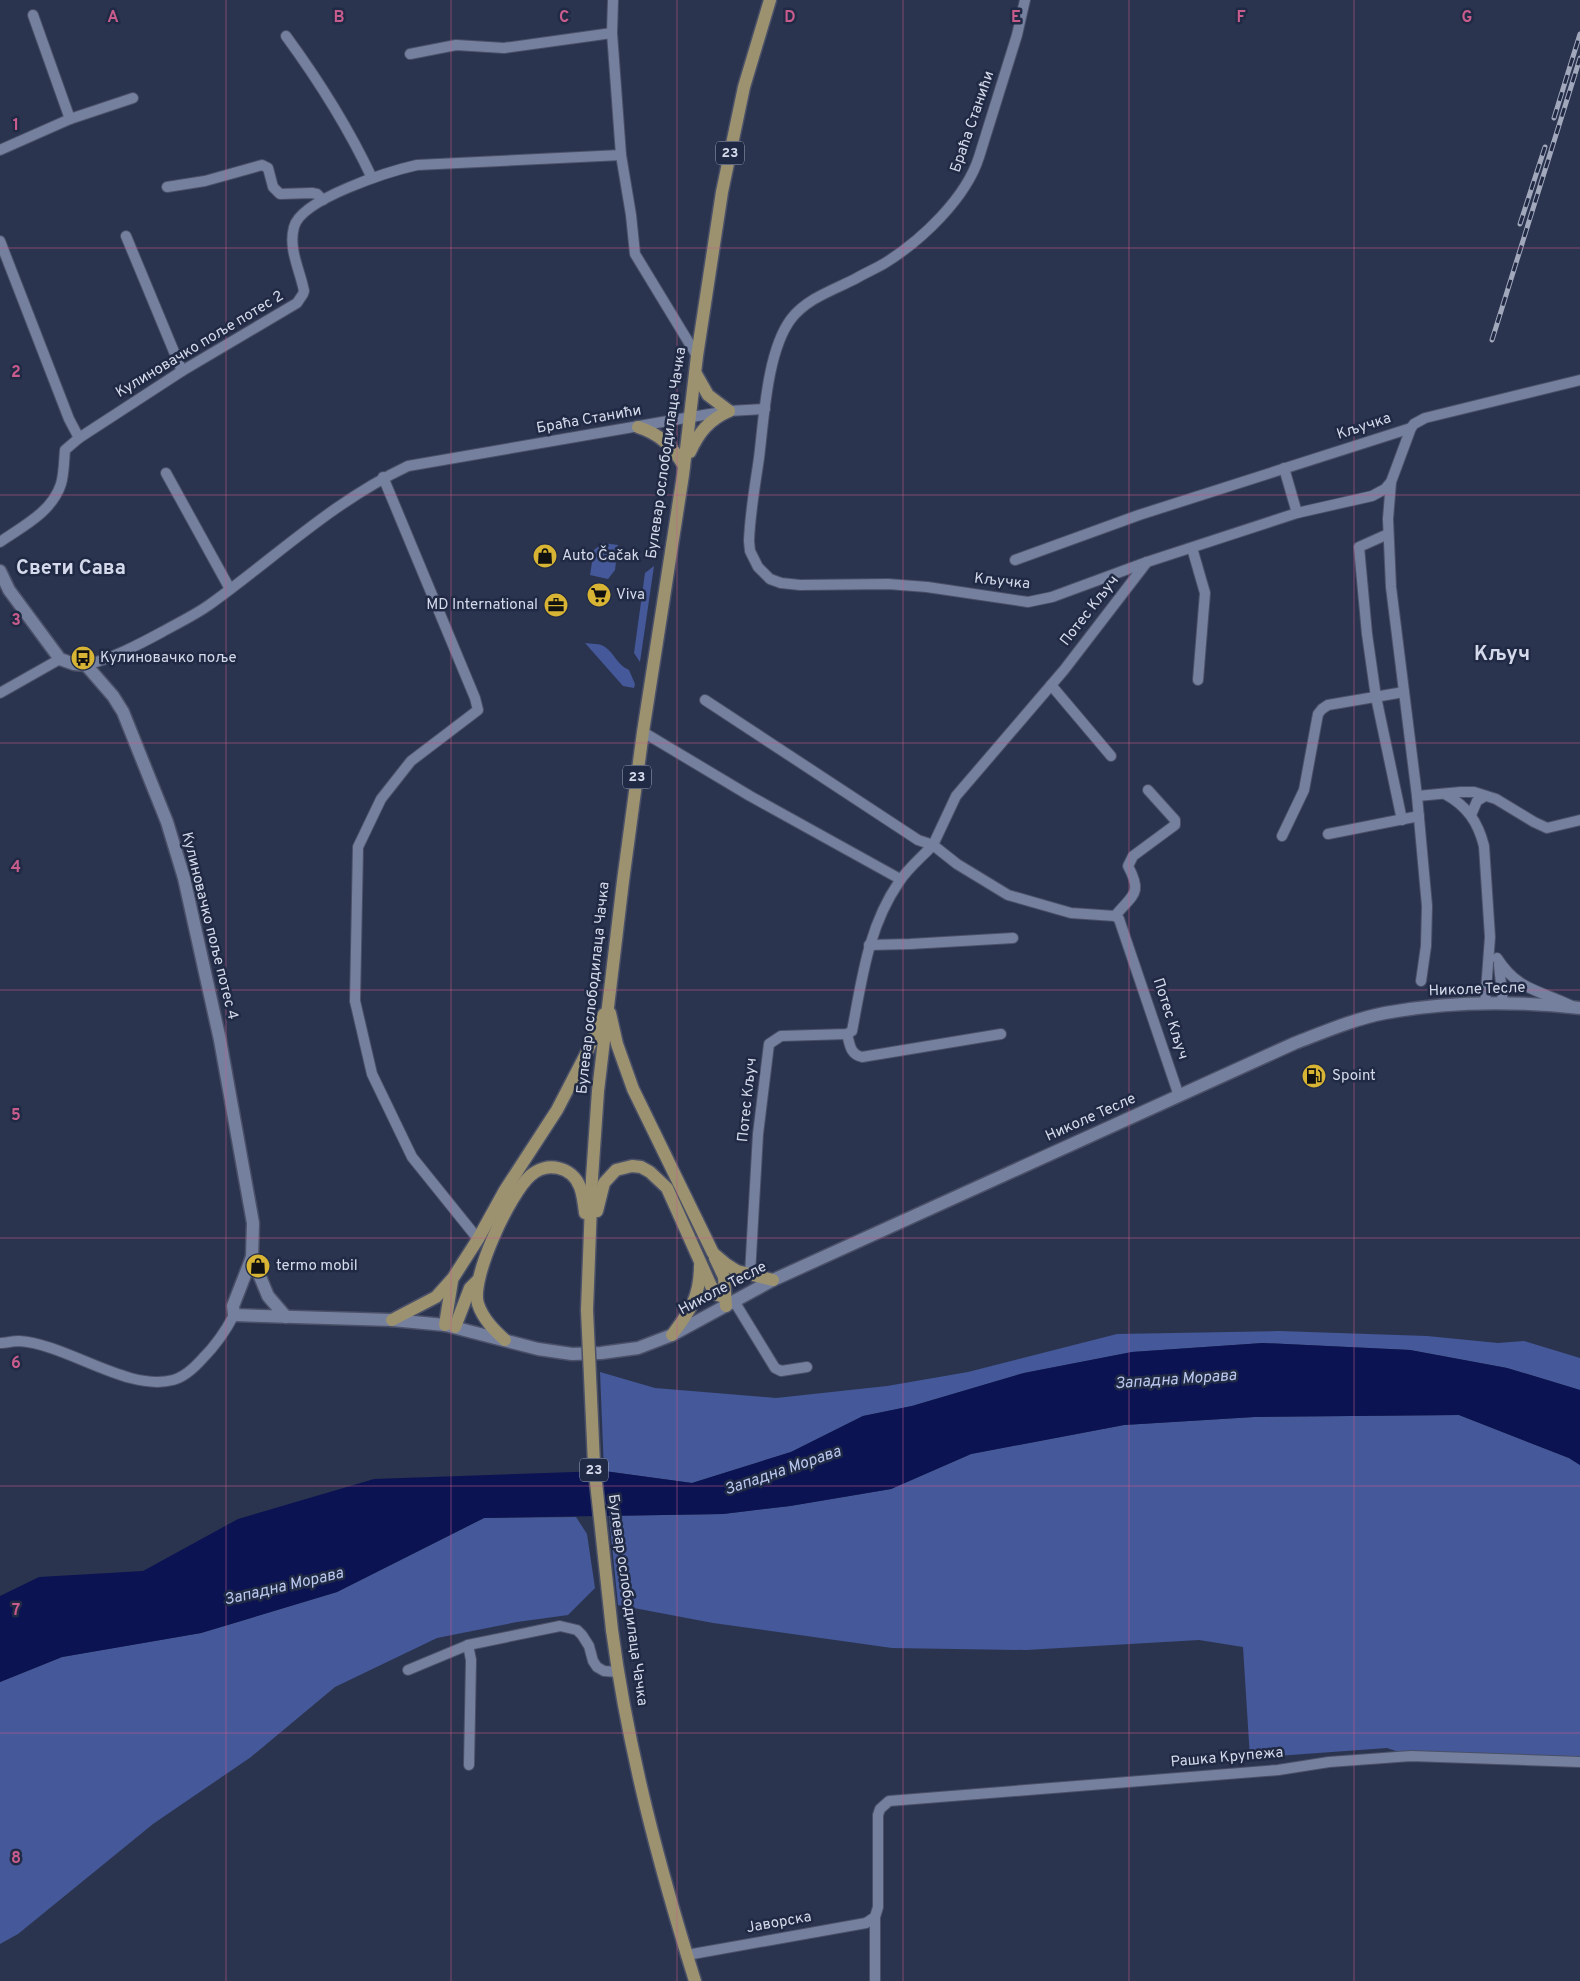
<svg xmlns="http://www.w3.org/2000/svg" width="1580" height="1981" viewBox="0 0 1580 1981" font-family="Overpass,sans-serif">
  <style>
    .green { fill: #455899 }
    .water { fill: #0b1352 }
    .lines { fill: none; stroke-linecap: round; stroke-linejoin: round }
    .street-casing { stroke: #4a5067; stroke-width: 12 }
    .secondary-casing { stroke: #4a5067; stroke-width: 15 }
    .primary-casing { stroke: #4a5067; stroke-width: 15 }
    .street { stroke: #75809f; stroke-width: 10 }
    .secondary { stroke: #75809f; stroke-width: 12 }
    .primary { stroke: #9c9270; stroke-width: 12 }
    .rail-casing { stroke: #a1a8bc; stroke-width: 5 }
    .rail { stroke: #212a44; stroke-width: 3; stroke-dasharray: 9; stroke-linecap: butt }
    .primary-bridge-casing { stroke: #4a5067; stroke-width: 15; stroke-linecap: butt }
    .primary-bridge { stroke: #9c9270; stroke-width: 12 }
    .grid { fill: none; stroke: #c85c8d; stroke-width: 1; stroke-opacity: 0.55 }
    .labels { text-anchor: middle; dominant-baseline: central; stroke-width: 5; stroke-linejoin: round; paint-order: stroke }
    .shield { fill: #212a44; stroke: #9ea5b9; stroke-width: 1 }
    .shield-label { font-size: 14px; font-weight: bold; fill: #d4daeb }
    .street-label { font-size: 15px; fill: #d4daeb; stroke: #212a44 }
    .poi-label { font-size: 15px; fill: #d4daeb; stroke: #212a44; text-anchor: start }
    .water-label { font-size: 16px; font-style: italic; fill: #bac8f0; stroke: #212a44 }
    .district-label { font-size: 20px; font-weight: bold; fill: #d4daeb; stroke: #212a44 }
    .grid-label { font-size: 16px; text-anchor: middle; font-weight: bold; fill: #c85c8d; stroke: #212a44; stroke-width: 5; stroke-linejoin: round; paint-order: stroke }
  </style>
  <rect width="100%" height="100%" fill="#2b344f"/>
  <g class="green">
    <path d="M603 543 618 545 615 570 608 579 590 575 594 550Z"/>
    <path d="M654 566 640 662 634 653 645 573Z"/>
    <path d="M585 643C591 644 600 643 605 647 615 654 617 665 629 670L635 684 634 688 623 686Z"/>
    <path d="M1279 1331 1427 1336 1498 1343 1524 1341 1580 1358V1390L1507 1368 1410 1350 1263 1343 1132 1352 1024 1373 912 1406 863 1416 791 1452 692 1483 604 1471 600 1372 655 1388 776 1398 887 1386 968 1372 1117 1334Z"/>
    <path d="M1459 1415 1569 1458 1580 1465V1762L1411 1756 1387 1748 1250 1758 1243 1647 1199 1640 1026 1650 892 1648 713 1623 618 1605 609 1516 723 1514 790 1506 891 1489 971 1454 1124 1425 1254 1417Z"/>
    <path d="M576 1517 587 1534 595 1588 568 1615 517 1622 437 1638 335 1687 251 1757 153 1824 18 1934 0 1944V1682L62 1657 201 1633 337 1592 484 1518Z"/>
  </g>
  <path class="water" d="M1263 1343 1410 1350 1507 1368 1580 1390V1465L1569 1458 1459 1415 1254 1417 1124 1425 971 1454 891 1489 790 1506 723 1514 484 1518 337 1592 201 1633 62 1657 0 1682V1596L39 1577 143 1571 238 1519 374 1479 604 1471 692 1483 791 1452 863 1416 912 1406 1024 1373 1132 1352Z"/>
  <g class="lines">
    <defs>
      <g id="street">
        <path d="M613 0 612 33 621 155 631 215 635 254 697 356"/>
        <path d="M1025 0 1017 35 979 157C966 198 922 240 885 263 875 269 865 273 855 279 833 290 806 299 791 319 767 351 764 418 759 458 755 486 750 513 749 541L750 551 758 567 770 579 781 583 800 585 888 584 927 587 1028 602 1052 597 1147 562 1297 513 1372 496 1385 489 1391 482 1411 428 1414 424 1425 418 1580 380"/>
        <path d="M33 15 70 119"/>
        <path d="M286 36C319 81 348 127 372 178"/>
        <path d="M410 54 456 45 504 48 612 33"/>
        <path d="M0 150 70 119 133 98"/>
        <path d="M167 187 205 181 262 165 268 168 273 187 280 194 312 193 317 194 323 200"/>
        <path d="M126 236 182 371"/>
        <path d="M0 241 69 419 79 438"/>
        <path d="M1284 468 1297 513"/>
        <path d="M166 473 230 589"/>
        <path d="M383 477 475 698 478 710 411 761 381 799 358 847 355 1001 372 1074 412 1157 478 1239"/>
        <path d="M1391 482 1388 519 1391 587 1417 796 1427 906 1426 946 1421 981"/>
        <path d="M1388 534 1359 547 1367 634 1376 697 1402 820"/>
        <path d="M0 542C23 526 52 512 61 484 64 474 64 461 65 450L79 438 182 371 297 303 303 294 304 291C300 270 288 249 294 227 301 199 390 171 417 165L621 155"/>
        <path d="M1192 548 1205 593 1198 680"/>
        <path d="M1015 560 1139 515 1411 428"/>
        <path d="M1147 562 1064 670 956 796 933 845 957 864 1008 895 1071 913 1115 916 1119 919 1179 1096"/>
        <path d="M86 665C113 658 138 645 162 632 178 623 195 615 209 605 276 557 332 502 408 466L691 417 729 411 765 409"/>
        <path d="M1051 685 1111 756"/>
        <path d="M0 693 60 659"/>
        <path d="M705 700 918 840 933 845C922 857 908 868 899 882 868 927 862 979 852 1031L847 1034 781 1036 769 1044 758 1134 750 1274"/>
        <path d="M643 732 750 796 900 879"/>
        <path d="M1445 794C1467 806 1478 822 1484 846L1490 937 1485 1004"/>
        <path d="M1417 796 1461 792H1474L1496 799 1534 822 1547 828 1580 820"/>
        <path d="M1471 815 1477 801 1485 796"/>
        <path d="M1328 834 1419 816"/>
        <path d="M1282 836 1304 790 1318 714 1322 709 1328 705 1404 692"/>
        <path d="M1115 916C1133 894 1143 894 1128 866L1133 856 1175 825V820L1148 790"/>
        <path d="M869 945 910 944 1013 938"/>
        <path d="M1497 958C1518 991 1540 990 1572 1006"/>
        <path d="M1499 965 1503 1003"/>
        <path d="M847 1034C850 1045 850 1054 862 1057L1001 1034"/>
        <path d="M734 1301 775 1368 781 1371 807 1367"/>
        <path d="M0 1343C6 1343 13 1341 19 1341 67 1344 127 1392 173 1380 185 1377 195 1367 203 1358 217 1344 225 1332 234 1315"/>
        <path d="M468 1645 471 1660 469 1765"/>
        <path d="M408 1670 468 1645 560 1626 577 1630 582 1635 589 1646 593 1661 597 1667 604 1671 618 1672"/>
        <path d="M875 1917V1981"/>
        <path d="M687 1955 866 1923 875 1917 878 1907V1815L880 1809 889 1801 1278 1770 1329 1762 1411 1756 1580 1762"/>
      </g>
      <g id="secondary">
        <path d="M0 571 9 590 60 659 74 664 86 665 113 696 123 712 167 822 184 878 220 1040 253 1223 252 1257 268 1296 286 1317"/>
        <path d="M252 1257 233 1306 234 1315 392 1320 445 1325 538 1349 572 1354 601 1353 638 1348 672 1335 773 1280 1295 1043C1324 1032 1354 1019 1385 1013 1449 1001 1516 1001 1580 1008"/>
      </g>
      <g id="primary">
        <path d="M696 374 708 395 729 411"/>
        <path d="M638 427C660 434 672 446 684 466"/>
        <path d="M690 452C699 432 709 420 729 411"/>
        <path d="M610 1013 617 1044 633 1089 713 1253 726 1264 737 1271 773 1280"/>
        <path d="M597 1211 604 1183 616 1170 632 1166 641 1167 650 1172 667 1188 711 1286 718 1295 724 1297"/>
        <path d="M715 1258 724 1277 726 1306"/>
        <path d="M587 1310 592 1178 598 1091 623 881 643 732 683 475 697 356 722 192 744 87 770 0"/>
        <path d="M392 1320 436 1297 453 1278 478 1239 505 1190 557 1110 586 1054 604 1014"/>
        <path d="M445 1325 452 1281"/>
        <path d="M455 1327 470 1288 478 1280"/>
        <path d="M672 1335C690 1311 700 1297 700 1266"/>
        <path d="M505 1340C494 1330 483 1319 478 1304 470 1278 510 1194 530 1176 546 1161 572 1166 580 1187 583 1195 584 1205 585 1213"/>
        <path d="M612 1630C628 1750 659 1866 695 1981"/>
      </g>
    </defs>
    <use href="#street" class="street-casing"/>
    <use href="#secondary" class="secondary-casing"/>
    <use href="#primary" class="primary-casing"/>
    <use href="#street" class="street"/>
    <use href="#secondary" class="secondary"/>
    <use href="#primary" class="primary"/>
    <defs>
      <g id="rail">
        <path d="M1554 118 1580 34"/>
        <path d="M1520 224 1545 147"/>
        <path d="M1492 340 1580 58"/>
      </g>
    </defs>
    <use href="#rail" class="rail-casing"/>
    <use href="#rail" class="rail"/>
    <defs>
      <path id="primary-bridge" d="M587 1310 594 1464 612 1630"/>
    </defs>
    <use href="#primary-bridge" class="primary-bridge-casing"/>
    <use href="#primary-bridge" class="primary-bridge"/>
  </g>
  <path class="grid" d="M226 0V1981M451 0V1981M677 0V1981M903 0V1981M1129 0V1981M1354 0V1981M0 248H1580M0 495H1580M0 743H1580M0 990H1580M0 1238H1580M0 1486H1580M0 1733H1580"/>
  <defs>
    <symbol id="shop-disc" viewBox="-11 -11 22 22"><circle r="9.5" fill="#d8b434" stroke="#212a44"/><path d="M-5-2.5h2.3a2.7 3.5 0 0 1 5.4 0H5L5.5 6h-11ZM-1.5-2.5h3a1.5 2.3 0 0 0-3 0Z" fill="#111"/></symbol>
    <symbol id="supermarket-disc" viewBox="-11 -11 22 22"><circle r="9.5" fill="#d8b434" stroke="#212a44"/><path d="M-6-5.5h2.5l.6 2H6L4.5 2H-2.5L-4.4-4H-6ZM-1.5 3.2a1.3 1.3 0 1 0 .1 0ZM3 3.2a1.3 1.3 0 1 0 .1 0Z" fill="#111"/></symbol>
    <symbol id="office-disc" viewBox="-11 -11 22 22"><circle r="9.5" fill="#d8b434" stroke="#212a44"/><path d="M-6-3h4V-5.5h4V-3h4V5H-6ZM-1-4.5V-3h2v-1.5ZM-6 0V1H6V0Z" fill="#111"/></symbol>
    <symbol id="bus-disc" viewBox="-11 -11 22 22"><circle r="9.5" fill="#d8b434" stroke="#212a44"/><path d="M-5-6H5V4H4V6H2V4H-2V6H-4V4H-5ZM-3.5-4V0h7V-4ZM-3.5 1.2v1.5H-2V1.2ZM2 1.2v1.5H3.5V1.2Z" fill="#111"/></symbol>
    <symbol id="fuel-disc" viewBox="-11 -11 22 22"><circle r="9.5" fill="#d8b434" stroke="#212a44"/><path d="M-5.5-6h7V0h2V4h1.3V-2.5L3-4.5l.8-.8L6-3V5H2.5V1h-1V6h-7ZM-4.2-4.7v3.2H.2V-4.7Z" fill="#111"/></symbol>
  </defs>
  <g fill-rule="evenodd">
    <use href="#shop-disc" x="531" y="542" width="28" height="28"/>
    <use href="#supermarket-disc" x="585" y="581" width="28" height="28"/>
    <use href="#office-disc" x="542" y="591" width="28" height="28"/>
    <use href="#bus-disc" x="69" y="644" width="28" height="28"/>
    <use href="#fuel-disc" x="1300" y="1062" width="28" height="28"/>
    <use href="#shop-disc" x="244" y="1252" width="28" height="28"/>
  </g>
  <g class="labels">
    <g class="shield">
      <rect x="716" y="141.5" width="28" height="23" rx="4"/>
      <rect x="623" y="765.5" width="28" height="23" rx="4"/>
      <rect x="580" y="1458.5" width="28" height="23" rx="4"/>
    </g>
    <g class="shield-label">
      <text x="730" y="153">23</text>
      <text x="637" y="777">23</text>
      <text x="594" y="1470">23</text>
    </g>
    <g class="street-label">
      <text transform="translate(973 122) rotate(-71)">Браћа Станићи</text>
      <text transform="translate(200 345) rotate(-31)">Кулиновачко поље потес 2</text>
      <text transform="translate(589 420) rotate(-10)">Браћа Станићи</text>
      <text transform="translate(1364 427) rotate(-18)">Кључка</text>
      <text transform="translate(667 453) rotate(-82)">Булевар ослободилаца Чачка</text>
      <text transform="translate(1002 582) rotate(6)">Кључка</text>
      <text transform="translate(1090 611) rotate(-52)">Потес Кључ</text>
      <text transform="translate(209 926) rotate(76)">Кулиновачко поље потес 4</text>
      <text transform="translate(594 988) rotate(-84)">Булевар ослободилаца Чачка</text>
      <text transform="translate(1477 990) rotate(-2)">Николе Тесле</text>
      <text transform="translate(1170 1019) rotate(72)">Потес Кључ</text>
      <text transform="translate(748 1100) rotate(-84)">Потес Кључ</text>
      <text transform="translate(1091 1118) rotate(-24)">Николе Тесле</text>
      <text transform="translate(723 1289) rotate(-28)">Николе Тесле</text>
      <text transform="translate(627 1600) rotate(82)">Булевар ослободилаца Чачка</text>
      <text transform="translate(1227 1758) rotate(-5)">Рашка Крупежа</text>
      <text transform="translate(779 1923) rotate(-10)">Јаворска</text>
    </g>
    <g class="poi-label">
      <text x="562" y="556">Auto Čačak</text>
      <text x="616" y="595">Viva</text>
      <text x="538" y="605" text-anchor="end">MD International</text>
      <text x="100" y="658">Кулиновачко поље</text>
      <text x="1332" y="1076">Spoint</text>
      <text x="276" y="1266">termo mobil</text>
    </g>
    <g class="water-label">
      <text transform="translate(1176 1380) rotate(-4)">Западна Морава</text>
      <text transform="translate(783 1471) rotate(-19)">Западна Морава</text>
      <text transform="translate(284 1587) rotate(-13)">Западна Морава</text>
    </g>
    <g class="district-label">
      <text x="71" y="569">Свети Сава</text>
      <text x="1502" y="655">Кључ</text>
    </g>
  </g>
  <g class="grid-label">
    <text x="113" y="22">A</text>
    <text x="339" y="22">B</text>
    <text x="564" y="22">C</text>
    <text x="790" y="22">D</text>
    <text x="1016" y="22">E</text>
    <text x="1241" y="22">F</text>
    <text x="1467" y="22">G</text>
    <text x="16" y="130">1</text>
    <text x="16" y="377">2</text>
    <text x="16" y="625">3</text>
    <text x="16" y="872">4</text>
    <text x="16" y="1120">5</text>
    <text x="16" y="1368">6</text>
    <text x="16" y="1615">7</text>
    <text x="16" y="1863">8</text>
  </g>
</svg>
